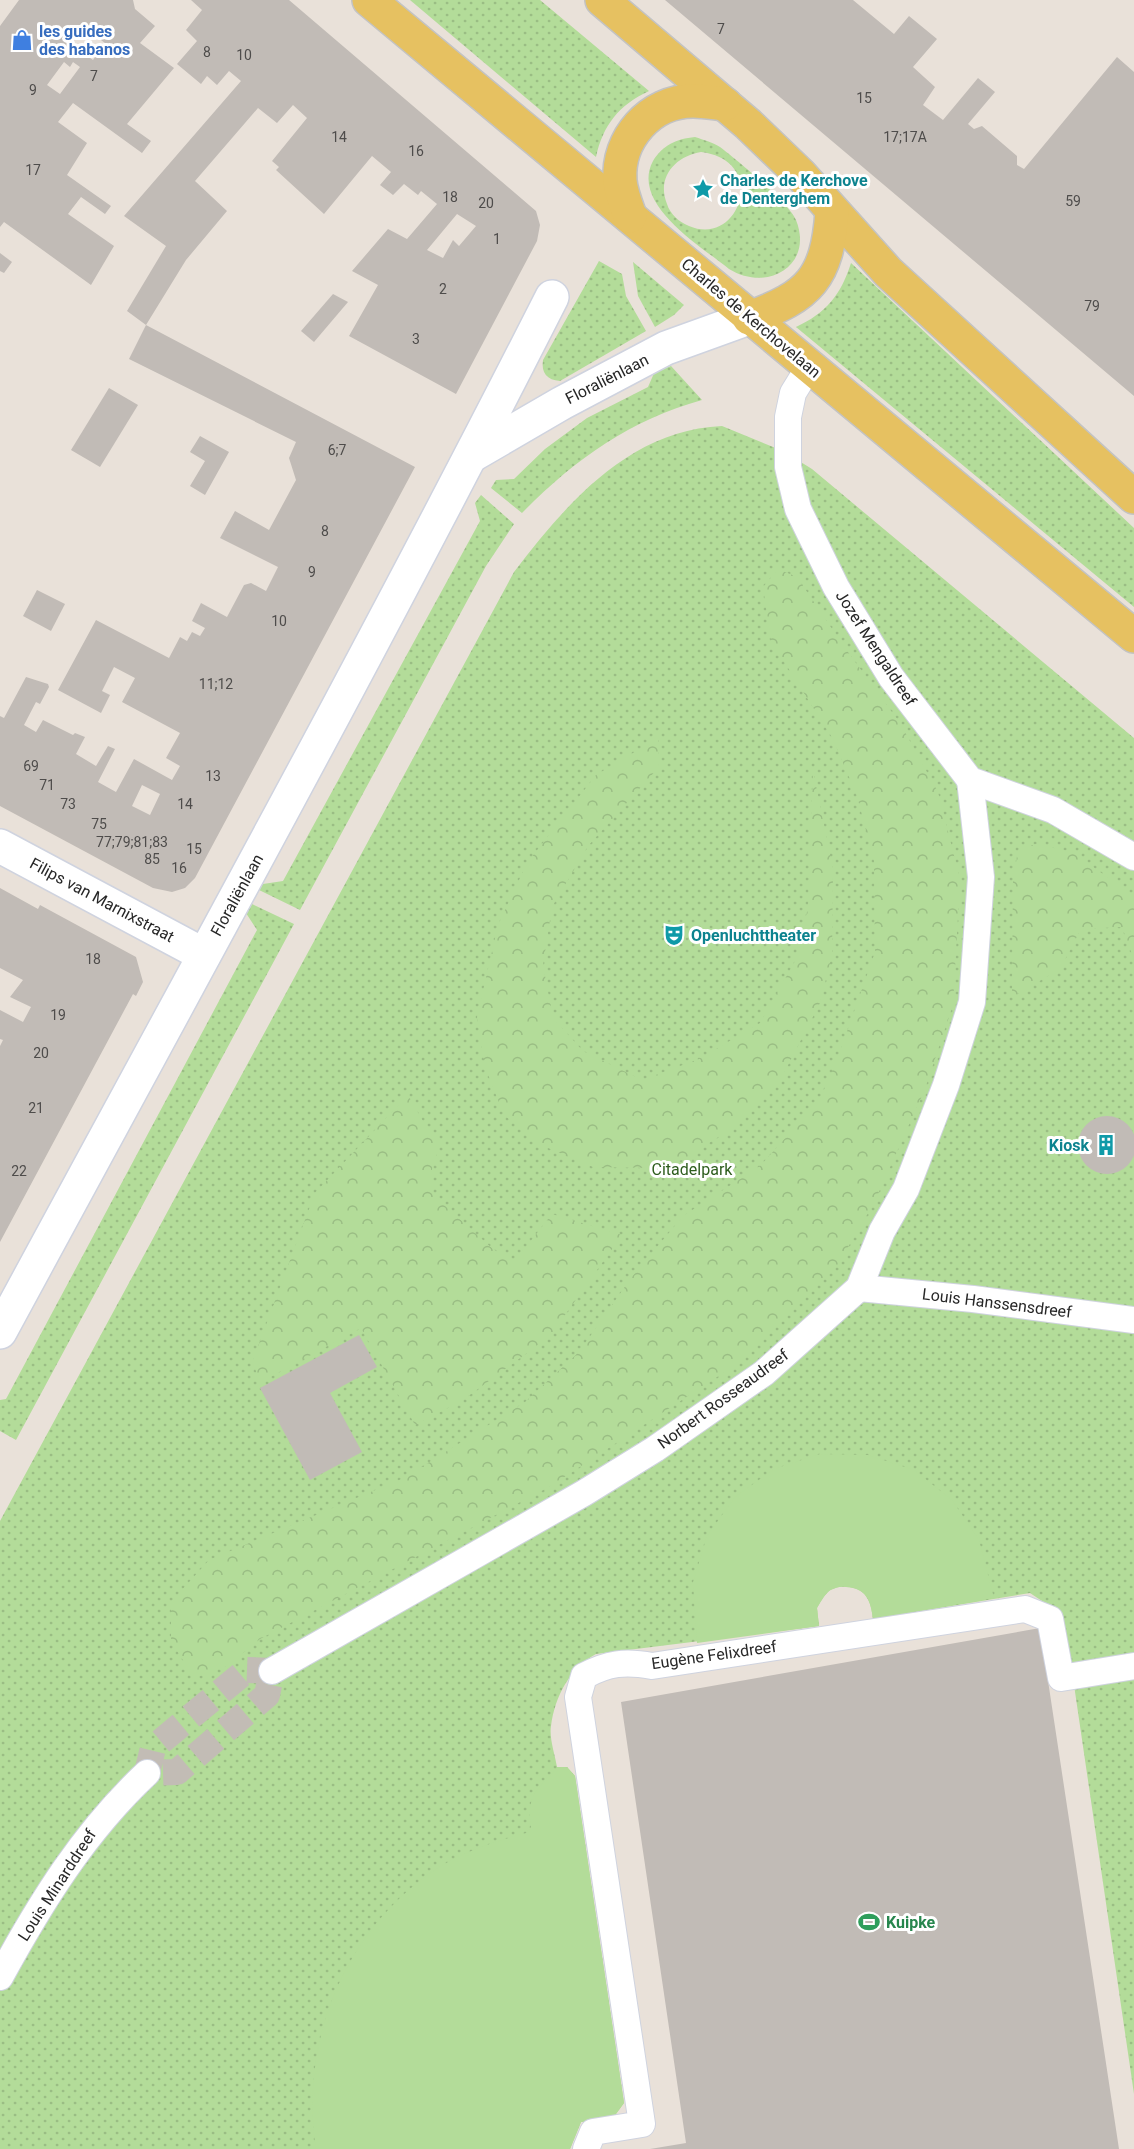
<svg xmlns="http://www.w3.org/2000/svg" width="1134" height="2149" viewBox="0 0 1134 2149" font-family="Roboto,sans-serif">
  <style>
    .grass { fill: url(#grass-dots); fill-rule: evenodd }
    .forest { fill: url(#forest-crowns) }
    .garden { fill: #b3dc99 }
    .building { fill: #c1bbb6; fill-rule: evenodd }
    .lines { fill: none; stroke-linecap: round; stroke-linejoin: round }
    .pedestrian-tunnel { stroke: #c2bcb5; stroke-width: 26; stroke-dasharray: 26 13; stroke-linecap: butt }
    .pedestrian-casing { stroke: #cfd3df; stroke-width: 28 }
    .minor-casing { stroke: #cfd3df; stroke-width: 36 }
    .primary-casing { stroke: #c3c3c3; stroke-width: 36 }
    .pedestrian { stroke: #fff; stroke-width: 26 }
    .minor { stroke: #fff; stroke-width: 33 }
    .primary { stroke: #e6c161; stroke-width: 33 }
    .labels { text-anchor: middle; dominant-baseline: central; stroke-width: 6; stroke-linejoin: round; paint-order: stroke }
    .number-label { font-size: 14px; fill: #4e4c4b }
    .shop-label { font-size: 16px; font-weight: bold; fill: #366cbe; stroke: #fff; text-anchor: start }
    .culture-label { font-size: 16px; font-weight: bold; fill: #0d838f; stroke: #fff; text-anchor: start }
    .street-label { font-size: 16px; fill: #272727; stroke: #fff }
    .park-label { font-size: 16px; fill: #2e5d1e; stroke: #fff }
    .leisure-label { font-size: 16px; font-weight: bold; fill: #27864d; stroke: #fff; text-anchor: start }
  </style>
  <defs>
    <pattern id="grass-dots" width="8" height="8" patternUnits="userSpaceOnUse" patternTransform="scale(1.5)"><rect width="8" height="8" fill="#b3dc99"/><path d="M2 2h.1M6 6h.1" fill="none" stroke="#9abd84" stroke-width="1.8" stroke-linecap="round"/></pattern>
    <pattern id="forest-crowns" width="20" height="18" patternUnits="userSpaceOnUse" patternTransform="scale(1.5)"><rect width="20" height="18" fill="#b3dc99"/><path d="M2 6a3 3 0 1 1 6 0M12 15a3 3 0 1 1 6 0" fill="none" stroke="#9abd84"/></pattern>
  </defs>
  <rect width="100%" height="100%" fill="#e9e1d9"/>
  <g class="grass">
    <path d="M410 0H540L649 91C619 105 603 125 596 157Z"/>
    <path d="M695 137C704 140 712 142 720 147 736 159 790 204 796 220 814 265 768 293 729 269 701 246 630 204 653 161 663 145 676 139 695 137ZM701 152C769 160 740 248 689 226 679 222 670 214 667 204 656 177 676 156 701 152Z"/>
    <path d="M599 261 622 274 626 296 646 331 560 381C547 380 541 373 543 360Z"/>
    <path d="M633 262 684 305 674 315 655 327 638 296Z"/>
    <path d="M851 263 1134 528V607L796 327C826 313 841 295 851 263Z"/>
    <path d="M671 366 702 400C630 420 574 460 522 513L491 488 496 480 514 479 545 449 587 418 648 387 655 371Z"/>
    <path d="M722 426 783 451 812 469 1134 738V2094L1074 1685 1060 1613 1030 1593 873 1619C871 1601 866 1588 846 1587 841 1586 832 1588 828 1592 824 1596 820 1603 817 1608L819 1626 596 1654C570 1668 555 1696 551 1726 549 1738 555 1755 557 1767H567L575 1776 624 2103 613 2118 581 2122 570 2149H0V1521L514 572C566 504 629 430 722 426Z"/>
    <path d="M481 495 514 524 486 566 300 910 259 890 263 884 283 881 480 521 475 503Z"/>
    <path d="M252 904 294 924 16 1440 0 1431V1400L6 1399 257 930 246 913Z"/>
  </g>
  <g class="forest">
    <path d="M778 569 797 577 845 648 900 723 938 792 960 879 953 1005 925 1089 874 1203 837 1266 740 1362 549 1487 260 1639 227 1666 194 1678 171 1641V1602L209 1560 404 1478 525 1402 579 1352 631 1278 683 1216 760 1166 819 1101 837 1060 875 952 874 861 857 796 833 739 771 641 763 587Z"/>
    <path d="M658 738 659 767 588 846 552 907 543 965 553 1018 583 1051 642 1080 699 1059 760 1023 794 963 808 908 813 771 833 869 832 955 820 1003 784 1073 739 1124 682 1160 651 1168 593 1167 541 1145 504 1115 485 1067 477 1017 498 925 527 863 596 775Z"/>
    <path d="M1036 844 1072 852 1134 896V960L1122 927 1081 929 1060 969 1012 997 1013 881 1018 850Z"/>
    <path d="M408 1095 428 1130 441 1141 432 1169 433 1195 493 1249 514 1262 552 1214 622 1235 550 1336 463 1400 415 1425 361 1328 259 1383 253 1360 315 1193Z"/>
  </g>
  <g class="garden">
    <path d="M820 1454 868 1455 914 1470 952 1500 979 1540 994 1598 873 1619C871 1601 866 1587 846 1587 841 1586 832 1588 828 1592 823 1596 820 1603 817 1608L819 1626 697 1643 693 1582 707 1536 735 1497 774 1469Z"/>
    <path d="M567 1767 575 1776 624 2103 613 2118 581 2122 570 2149H316C299 2040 346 1926 441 1866 468 1850 496 1841 526 1833L531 1827C526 1795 537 1790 557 1768Z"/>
  </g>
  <g class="building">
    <path d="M19 0H133L135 9 155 26 140 43 174 68 127 124 151 141 142 153 73 103 58 122 87 143 67 175 111 206 105 214 81 197 68 214 114 246 91 285 4 222 0 227V26ZM81 25 105 43 93 60 68 43ZM64 62 70 67 73 62 80 67 60 94 47 85Z"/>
    <path d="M191 0H289L536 211 540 225 537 241 456 394 349 336 378 285 352 271 388 229 407 239 437 204 421 191 418 195 404 184 393 195 380 185 391 172 372 156 324 214 276 170 279 167 272 161 307 118 293 105 277 123 258 108 195 181 227 211 186 260 146 325 127 311 166 246 124 216 241 81 229 71 217 85 207 76 201 84 177 64 197 41 186 30 202 10ZM457 214 476 226 459 246 453 240 443 258 427 250Z"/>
    <path d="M665 0H853L894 34 909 16 937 39 913 67 935 87 923 105 943 120 978 78 995 92 968 124 974 129 982 126 1017 156V165L1024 169 1117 57 1134 72V396Z"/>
    <path d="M0 253 12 262 4 273 0 271Z"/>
    <path d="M333 294 348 302 314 342 301 331Z"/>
    <path d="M146 325 415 467 195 878 185 888 172 892 153 888 0 806V716L4 718 26 677 48 684 49 687 40 704 36 702 24 725 36 732 43 720 73 735 75 733 85 737 76 754 96 766 108 746 115 749 98 782 116 792 134 759 172 780 180 766 166 758 180 733 122 702 135 678 114 667 102 691 110 695 101 713 58 690 96 620 169 658 180 637 187 641 192 632 200 636 205 628 192 621 201 603 227 617 244 585 251 583 266 591 278 567 220 538 235 511 269 530 296 480 289 458 296 442 129 359ZM142 785 160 794 150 815 132 806Z"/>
    <path d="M109 388 138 405 100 467 71 450Z"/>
    <path d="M200 436 229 452 205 495 190 486 205 461 190 452Z"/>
    <path d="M37 590 65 604 51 631 23 616Z"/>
    <path d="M0 888 38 909 40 905 136 957 143 982 136 996 133 994 0 1242V1046L3 1040 0 1039V1010L23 1022 31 1007 10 997 23 980 0 968Z"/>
    <circle cx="1107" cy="1145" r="29"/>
    <path d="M359 1335 377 1367 330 1393 362 1452 310 1480 260 1388Z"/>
    <path d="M1040 1628 1119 2149H650L686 2143 621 1702Z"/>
  </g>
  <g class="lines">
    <path class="pedestrian-tunnel" d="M247 1670 272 1671 267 1695 177 1772 147 1773 153 1748Z"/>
    <defs>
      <g id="pedestrian">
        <path d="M809 367 793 393 788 417V467L798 509 836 587 891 677 970 780 1053 810 1134 857"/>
        <path d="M859 1288 973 1299 1134 1320"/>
        <path d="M272 1671 584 1493 655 1449 764 1373 859 1288 882 1231 906 1189 946 1085 972 1002 981 877 970 780"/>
        <path d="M0 1977C41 1902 84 1832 147 1773"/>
        <path d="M586 2149 593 2132 642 2124 578 1697 584 1676C608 1663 625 1661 652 1666L1025 1609 1050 1619 1061 1678 1134 1666"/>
      </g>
      <g id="minor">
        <path d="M471 456 562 403 666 348 749 318"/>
        <path d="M0 846 204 955"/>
        <path d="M0 1332C186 988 375 646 552 297"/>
      </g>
      <g id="primary">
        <path d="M369 0 1134 636"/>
        <path d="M602 0 748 124 801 175 888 272 1134 497"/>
        <path d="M630 216C626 205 621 192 620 181 617 139 650 101 693 101 703 101 715 103 725 104"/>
        <path d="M749 318C810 296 827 278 832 212"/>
      </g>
    </defs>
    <use href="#pedestrian" class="pedestrian-casing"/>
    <use href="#minor" class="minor-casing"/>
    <use href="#primary" class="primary-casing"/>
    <use href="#pedestrian" class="pedestrian"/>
    <use href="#minor" class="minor"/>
    <use href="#primary" class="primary"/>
  </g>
  <defs>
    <symbol id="shop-bare" viewBox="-9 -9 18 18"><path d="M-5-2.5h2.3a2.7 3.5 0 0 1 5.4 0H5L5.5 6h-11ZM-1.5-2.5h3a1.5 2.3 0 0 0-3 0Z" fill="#3f7fe0" stroke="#fff" stroke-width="2.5" paint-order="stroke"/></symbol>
    <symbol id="sight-bare" viewBox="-9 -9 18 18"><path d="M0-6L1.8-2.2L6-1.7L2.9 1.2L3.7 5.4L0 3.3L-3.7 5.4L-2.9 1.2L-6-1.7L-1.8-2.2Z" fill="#0f9aa8" stroke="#fff" stroke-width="2.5" paint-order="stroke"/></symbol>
    <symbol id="theatre-bare" viewBox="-9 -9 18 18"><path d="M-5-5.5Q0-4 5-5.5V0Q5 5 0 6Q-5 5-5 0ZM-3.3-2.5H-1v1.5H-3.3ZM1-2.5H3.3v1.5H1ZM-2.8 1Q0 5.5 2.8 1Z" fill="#0f9aa8" stroke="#fff" stroke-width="2.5" paint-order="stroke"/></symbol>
    <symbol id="building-bare" viewBox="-9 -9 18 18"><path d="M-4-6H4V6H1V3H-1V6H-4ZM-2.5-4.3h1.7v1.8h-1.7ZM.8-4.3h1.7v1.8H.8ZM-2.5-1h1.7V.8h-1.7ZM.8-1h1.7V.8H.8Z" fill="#0f9aa8" stroke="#fff" stroke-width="2.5" paint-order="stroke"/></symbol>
    <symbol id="stadium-bare" viewBox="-9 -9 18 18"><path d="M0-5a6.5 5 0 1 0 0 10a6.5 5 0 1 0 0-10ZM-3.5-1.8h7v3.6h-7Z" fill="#2e9e5b" stroke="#fff" stroke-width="2.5" paint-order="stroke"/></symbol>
  </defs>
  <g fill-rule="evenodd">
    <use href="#shop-bare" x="7" y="25" width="30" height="30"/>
    <use href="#sight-bare" x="688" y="174" width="30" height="30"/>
    <use href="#theatre-bare" x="659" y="920" width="30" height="30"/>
    <use href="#building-bare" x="1091" y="1130" width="30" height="30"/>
    <use href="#stadium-bare" x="854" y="1907" width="30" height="30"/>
  </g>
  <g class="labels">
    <g class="number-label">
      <text x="721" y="29">7</text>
      <text x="207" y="52">8</text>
      <text x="244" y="55">10</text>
      <text x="94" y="76">7</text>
      <text x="33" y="90">9</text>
      <text x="864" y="98">15</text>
      <text x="339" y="137">14</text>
      <text x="905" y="137">17;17A</text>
      <text x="416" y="151">16</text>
      <text x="33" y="170">17</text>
      <text x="450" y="197">18</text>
      <text x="1073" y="201">59</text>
      <text x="486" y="203">20</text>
      <text x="497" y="239">1</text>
      <text x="443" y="289">2</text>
      <text x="1092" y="306">79</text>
      <text x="416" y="339">3</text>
      <text x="337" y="450">6;7</text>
      <text x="325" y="531">8</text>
      <text x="312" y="572">9</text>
      <text x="279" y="621">10</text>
      <text x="216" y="684">11;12</text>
      <text x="31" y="766">69</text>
      <text x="213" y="776">13</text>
      <text x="47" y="785">71</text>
      <text x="68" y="804">73</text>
      <text x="185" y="804">14</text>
      <text x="99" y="824">75</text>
      <text x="132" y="842">77;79;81;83</text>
      <text x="194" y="849">15</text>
      <text x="152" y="859">85</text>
      <text x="179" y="868">16</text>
      <text x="93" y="959">18</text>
      <text x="58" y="1015">19</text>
      <text x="41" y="1053">20</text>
      <text x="36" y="1108">21</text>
      <text x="19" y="1171">22</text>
    </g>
    <g class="shop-label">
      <text x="39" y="31">les guides<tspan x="39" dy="18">des habanos</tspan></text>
    </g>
    <g class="culture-label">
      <text x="720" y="180">Charles de Kerchove<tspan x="720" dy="18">de Denterghem</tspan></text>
      <text x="691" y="935">Openluchttheater</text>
      <text x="1089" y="1145" text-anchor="end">Kiosk</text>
    </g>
    <g class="street-label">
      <text transform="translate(751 318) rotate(40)">Charles de Kerchovelaan</text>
      <text transform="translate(607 379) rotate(-27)">Floraliënlaan</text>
      <text transform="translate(876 648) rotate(57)">Jozef Mengaldreef</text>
      <text transform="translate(237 895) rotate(-61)">Floraliënlaan</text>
      <text transform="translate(102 900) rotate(28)">Filips van Marnixstraat</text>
      <text transform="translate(997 1303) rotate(7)">Louis Hanssensdreef</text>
      <text transform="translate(723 1399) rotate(-36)">Norbert Rosseaudreef</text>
      <text transform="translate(714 1655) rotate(-8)">Eugène Felixdreef</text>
      <text transform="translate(57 1885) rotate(-57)">Louis Minarddreef</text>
    </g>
    <g class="park-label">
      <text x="692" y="1169">Citadelpark</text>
    </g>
    <g class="leisure-label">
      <text x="886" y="1922">Kuipke</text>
    </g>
  </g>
</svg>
